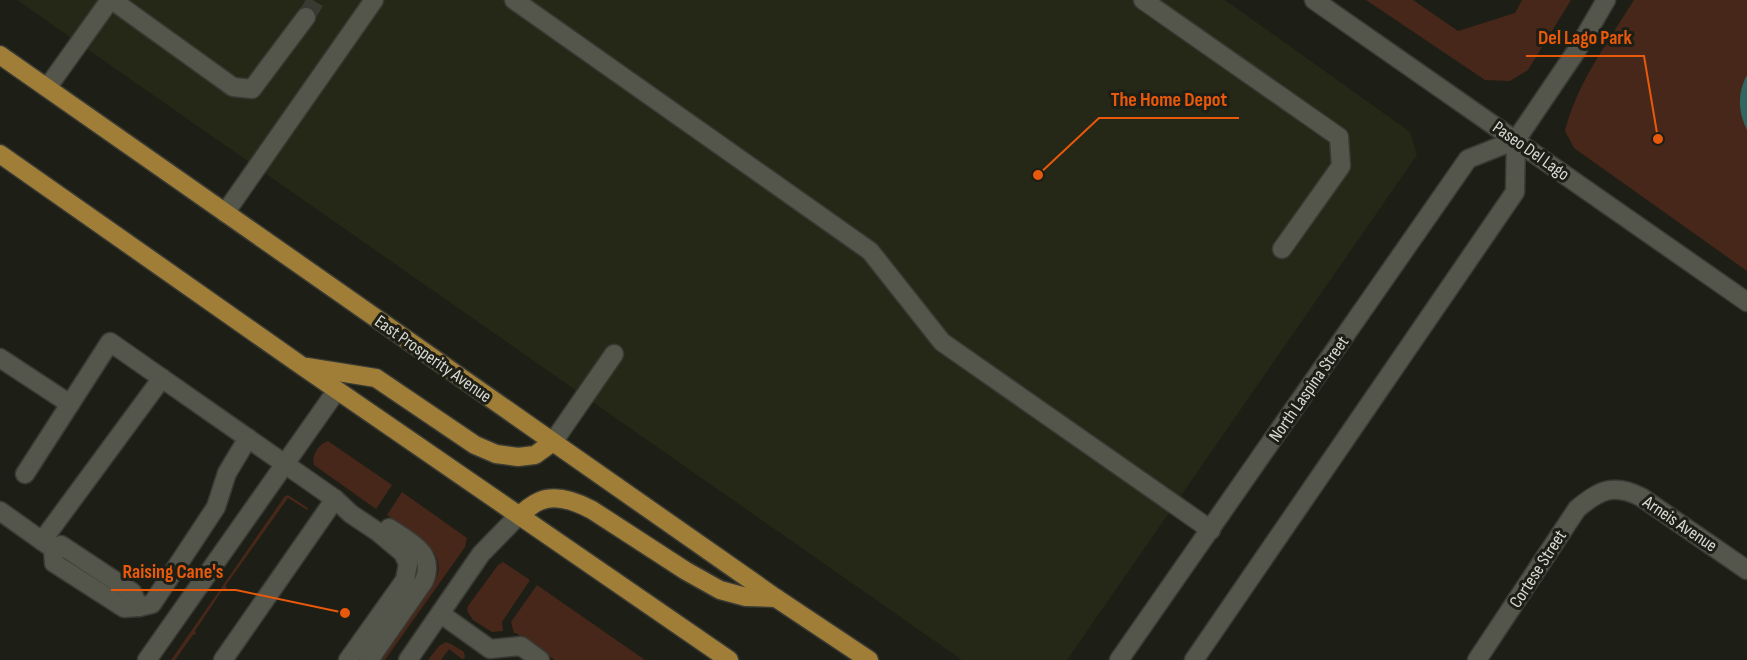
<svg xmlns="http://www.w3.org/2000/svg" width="1747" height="660" viewBox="0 0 1747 660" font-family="'Sofia Sans Condensed',sans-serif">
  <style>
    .built { fill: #252717 }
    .green { fill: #472719 }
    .water { fill: #2e6860 }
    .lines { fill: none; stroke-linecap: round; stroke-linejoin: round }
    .minor-tunnel { stroke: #393a32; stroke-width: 18; stroke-dasharray: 18 9; stroke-linecap: butt }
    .minor-casing { stroke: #393a34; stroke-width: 21 }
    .major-casing { stroke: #393a34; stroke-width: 21 }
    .minor { stroke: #54564b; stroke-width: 18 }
    .major { stroke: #a07e37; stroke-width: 18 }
    .labels { text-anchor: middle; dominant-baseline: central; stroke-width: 6; stroke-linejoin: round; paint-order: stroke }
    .street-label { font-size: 18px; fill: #d9d9d3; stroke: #1d1e15 }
    .leader { fill: none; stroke: #e8590c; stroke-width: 2 }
    .callout-dot { fill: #e8590c; stroke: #1d1e15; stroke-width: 2 }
    .callout-label { font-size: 20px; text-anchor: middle; font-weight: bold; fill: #e8590c; stroke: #1d1e15; stroke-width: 6; stroke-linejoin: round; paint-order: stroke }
  </style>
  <rect width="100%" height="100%" fill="#1d1e15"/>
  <path class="built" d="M17 0H1225L1410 132 1417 155 1067 660H962Z"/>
  <g class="green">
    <path d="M1366 0H1413L1458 31 1515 13 1522 0H1571L1528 70 1510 81 1485 80Z"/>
    <path d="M1634 0H1747V271L1574 148 1565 131C1577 83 1608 42 1634 0Z"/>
    <path d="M328 441 392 485 376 509 314 465C311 455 319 444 328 441Z"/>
    <path d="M402 492 467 538 465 547 385 660H378L437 576C447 548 406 529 387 515Z"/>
    <path d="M288 495 308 508 307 510 288 498 226 585 227 589H223L195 631 196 634 193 635 175 660H171L285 496Z"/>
    <path d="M503 562 530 580 502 622 503 631 492 632 473 620 467 611 468 606 498 565Z"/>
    <path d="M537 585 645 660H555L516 633H514L511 622Z"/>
    <path d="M446 642 451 644 464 652 465 658 462 659 449 649 441 660H428L439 646Z"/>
  </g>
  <path class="water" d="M1747 75V130C1738 112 1737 93 1747 75Z"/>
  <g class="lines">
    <path class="minor-tunnel" d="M306 17 316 0"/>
    <defs>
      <g id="minor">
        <path d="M112 0 233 87 252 89 306 17"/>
        <path d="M514 0 870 251 942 342 1211 530"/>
        <path d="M1143 0 1339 137 1341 166 1282 249"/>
        <path d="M1314 0 1747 302"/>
        <path d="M47 88 110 0"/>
        <path d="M225 213 374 0"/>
        <path d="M0 358 70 404"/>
        <path d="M553 442 614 354"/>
        <path d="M25 474 110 342 335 499 351 514 378 532 403 553 408 564 405 580 348 660"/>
        <path d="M0 511 52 548"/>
        <path d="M42 541 162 378"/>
        <path d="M53 549 54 563 124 608 139 607 152 604 216 507 227 473 248 438"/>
        <path d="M53 549 61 545 132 592 139 607"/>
        <path d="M441 614 490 649 521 646 540 660"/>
        <path d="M147 660 337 390"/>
        <path d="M223 660 335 499"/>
        <path d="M369 660 424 581C436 553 410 542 389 528"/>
        <path d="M408 660 481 554 519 515"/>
        <path d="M1119 660 1468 159 1516 140"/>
        <path d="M1194 660 1515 192 1516 140 1577 50 1606 0"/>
        <path d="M1477 660 1577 509C1599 490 1614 483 1641 497L1747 570"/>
      </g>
      <g id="major">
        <path d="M0 55 776 598 869 660"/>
        <path d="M0 154 302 366 729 660"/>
        <path d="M307 367 376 378 475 445 496 454 518 457 535 455 553 442"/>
        <path d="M519 515C525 511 532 504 540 501 557 494 577 502 592 510L686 571 720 590 746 597 776 598"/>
      </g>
    </defs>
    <use href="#minor" class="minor-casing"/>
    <use href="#major" class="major-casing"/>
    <use href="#minor" class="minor"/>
    <use href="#major" class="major"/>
  </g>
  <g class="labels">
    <g class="street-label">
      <text transform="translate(1531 151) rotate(35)">Paseo Del Lago</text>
      <text transform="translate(433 359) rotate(35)">East Prosperity Avenue</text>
      <text transform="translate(1309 389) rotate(-55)">North Laspina Street</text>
      <text transform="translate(1680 524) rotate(34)">Arneis Avenue</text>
      <text transform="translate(1538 569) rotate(-57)">Cortese Street</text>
    </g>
  </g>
  <path class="leader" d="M1658 139L1644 56H1526M1038 175L1099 118H1239M345 613L236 590H111"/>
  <g class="callout-dot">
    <circle cx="1658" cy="139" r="6"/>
    <circle cx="1038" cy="175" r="6"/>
    <circle cx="345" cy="613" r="6"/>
  </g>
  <g class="callout-label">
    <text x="1585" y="44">Del Lago Park</text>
    <text x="1169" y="106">The Home Depot</text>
    <text x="173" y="578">Raising Cane's</text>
  </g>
</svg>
